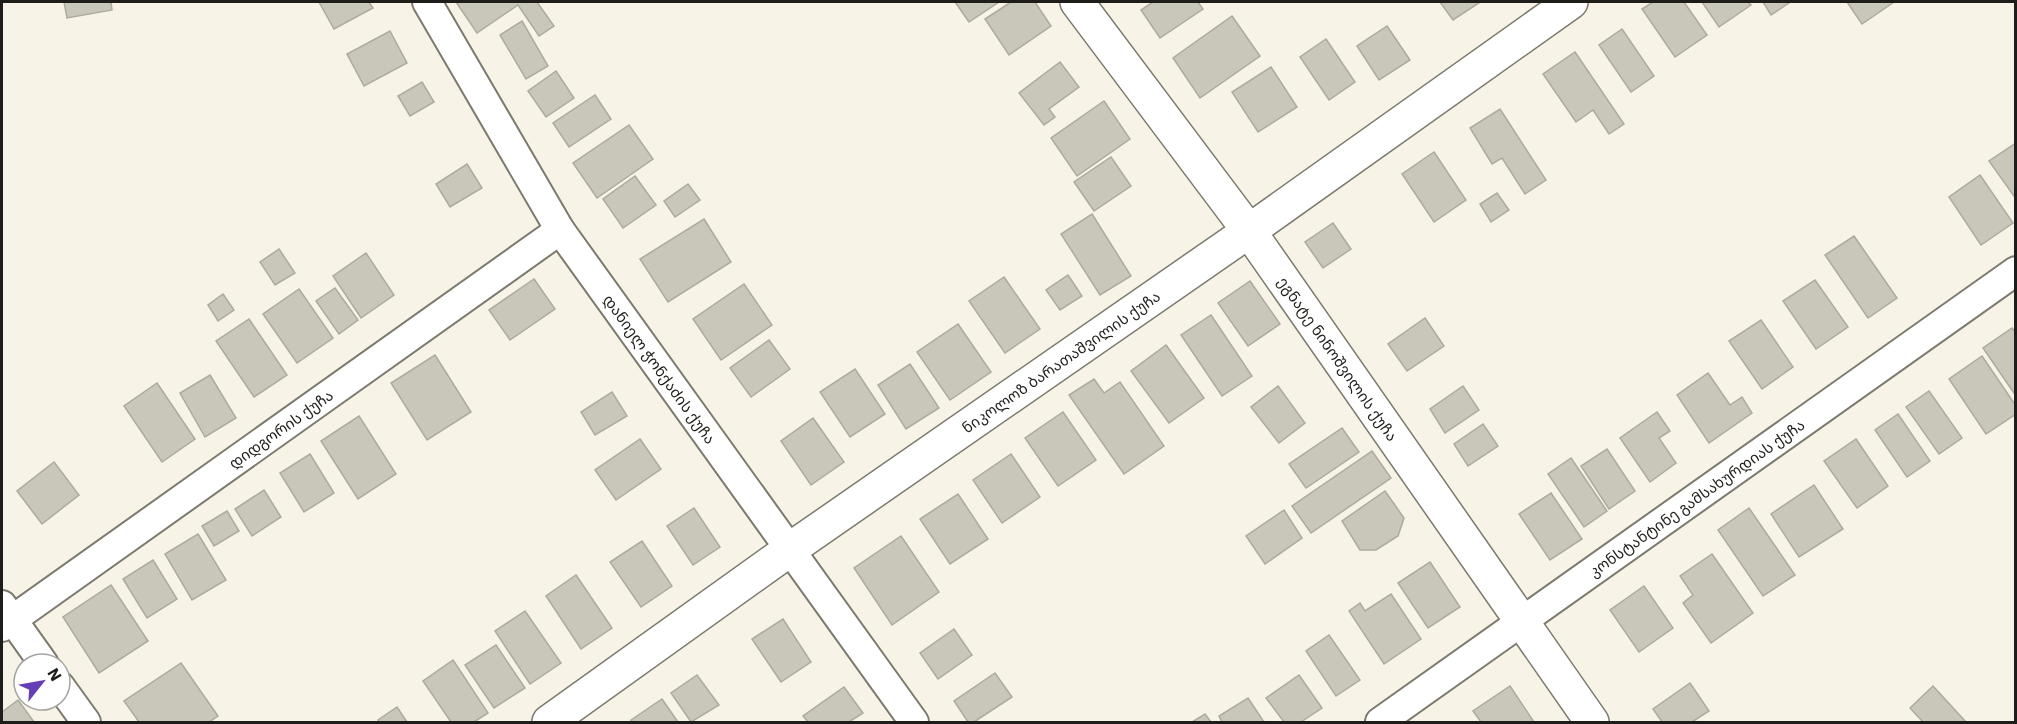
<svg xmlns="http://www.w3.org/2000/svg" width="2017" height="724" viewBox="0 0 2017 724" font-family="'IBM Plex Sans','Noto Sans Georgian',sans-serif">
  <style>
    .building { fill: #c9c7ba; stroke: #adaa9e; stroke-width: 1.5 }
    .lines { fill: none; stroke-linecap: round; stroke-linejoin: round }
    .street-casing { stroke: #7c796e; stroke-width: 32 }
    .secondary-casing { stroke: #7c796e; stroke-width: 36 }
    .street { stroke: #fff; stroke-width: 28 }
    .secondary { stroke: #fff; stroke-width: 33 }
    .labels { text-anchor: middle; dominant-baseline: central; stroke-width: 6; stroke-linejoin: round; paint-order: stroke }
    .street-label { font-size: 15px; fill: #1e1d19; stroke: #fff }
  </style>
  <rect width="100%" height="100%" fill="#f7f4e7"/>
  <g class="building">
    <path d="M64 2H111L112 10 67 18Z"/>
    <path d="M319 2H369L373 8 334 29Z"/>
    <path d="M456 2H537L554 26 539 36 518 5 477 33Z"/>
    <path d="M955 2H999L969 22Z"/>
    <path d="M1011 2H1035L1051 26 1009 55 985 19Z"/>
    <path d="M1153 2H1198L1203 9 1160 38 1141 10Z"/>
    <path d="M1440 2H1478L1479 3 1453 20Z"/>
    <path d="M1653 2H1684L1707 35 1675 57 1642 9Z"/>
    <path d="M1702 2H1748L1751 5 1719 27Z"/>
    <path d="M1763 2H1788L1789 3 1771 15Z"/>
    <path d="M1847 2H1894L1862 24Z"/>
    <path d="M1232 16 1260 56 1200 98 1173 58Z"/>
    <path d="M522 21 548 66 526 79 500 35Z"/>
    <path d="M1387 26 1410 60 1379 80 1357 46Z"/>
    <path d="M1622 29 1654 76 1631 92 1599 45Z"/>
    <path d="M390 31 407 63 364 86 347 54Z"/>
    <path d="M1326 39 1355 82 1329 100 1300 57Z"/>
    <path d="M1575 52 1624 124 1609 134 1593 110 1576 122 1543 74Z"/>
    <path d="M1060 62 1079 87 1049 109 1055 117 1044 125 1019 93Z"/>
    <path d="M1271 67 1297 107 1258 132 1232 92Z"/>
    <path d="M556 71 574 98 546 117 528 91Z"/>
    <path d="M422 82 434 102 410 116 398 96Z"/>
    <path d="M595 95 611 119 569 147 553 123Z"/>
    <path d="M1104 101 1130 139 1077 176 1051 138Z"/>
    <path d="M1500 109 1546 180 1525 194 1502 158 1492 164 1470 128Z"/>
    <path d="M629 125 653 159 597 198 573 163Z"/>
    <path d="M2016 143V199L1989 161Z"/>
    <path d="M1434 152 1466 200 1434 222 1402 174Z"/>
    <path d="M1111 157 1131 186 1094 211 1074 182Z"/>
    <path d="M467 164 482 188 450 207 436 184Z"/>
    <path d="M1980 175 2013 223 1981 245 1949 197Z"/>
    <path d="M635 176 656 205 623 228 603 199Z"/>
    <path d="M688 184 700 200 675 217 664 201Z"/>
    <path d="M1497 193 1509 210 1491 222 1480 204Z"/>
    <path d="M1092 214 1131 276 1100 295 1061 234Z"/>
    <path d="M704 219 731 262 668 302 640 259Z"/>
    <path d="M1333 223 1351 249 1323 268 1305 242Z"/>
    <path d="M1854 236 1897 298 1868 318 1825 255Z"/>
    <path d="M279 249 295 273 275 285 260 262Z"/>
    <path d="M366 253 394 295 361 318 333 276Z"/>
    <path d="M1068 275 1082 296 1060 310 1046 290Z"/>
    <path d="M1004 277 1040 329 1005 353 969 301Z"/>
    <path d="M534 279 555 309 510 340 489 310Z"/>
    <path d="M1815 280 1848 327 1816 349 1783 301Z"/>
    <path d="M1250 281 1280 324 1248 346 1218 303Z"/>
    <path d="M744 284 772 325 721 360 693 319Z"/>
    <path d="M335 288 358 320 339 334 316 301Z"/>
    <path d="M299 289 333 338 297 363 263 314Z"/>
    <path d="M223 294 234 310 218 321 208 305Z"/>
    <path d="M1211 315 1252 376 1222 396 1181 335Z"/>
    <path d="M1425 318 1444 346 1407 371 1388 344Z"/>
    <path d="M249 319 287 375 254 397 216 341Z"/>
    <path d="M1761 320 1793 367 1762 389 1729 341Z"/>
    <path d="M958 324 991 372 950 400 917 352Z"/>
    <path d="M2012 328 2016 334V396L1983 348Z"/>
    <path d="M769 340 790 369 751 397 730 368Z"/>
    <path d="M1166 345 1204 398 1169 423 1131 371Z"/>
    <path d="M435 355 471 412 427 440 391 383Z"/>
    <path d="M1982 356 2016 406V414L1986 434 1949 379Z"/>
    <path d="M910 364 939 408 906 429 878 385Z"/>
    <path d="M855 369 885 414 850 437 820 392Z"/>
    <path d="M1708 373 1730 405 1742 397 1752 413 1709 443 1677 395Z"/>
    <path d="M210 375 236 418 205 437 180 393Z"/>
    <path d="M1094 379 1104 393 1120 382 1164 446 1124 474 1069 395Z"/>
    <path d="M157 383 195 439 162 462 124 406Z"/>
    <path d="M1278 386 1305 423 1279 443 1251 407Z"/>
    <path d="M1463 386 1479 410 1445 433 1430 409Z"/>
    <path d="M1929 391 1962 438 1939 454 1906 407Z"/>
    <path d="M612 392 627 416 595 435 581 412Z"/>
    <path d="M1063 412 1096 460 1058 486 1025 438Z"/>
    <path d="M1657 412 1670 431 1659 438 1676 463 1650 482 1620 438Z"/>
    <path d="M1898 414 1930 461 1907 477 1875 430Z"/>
    <path d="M359 416 396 474 358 499 321 441Z"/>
    <path d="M813 418 844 462 811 485 781 441Z"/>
    <path d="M1483 424 1498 446 1468 466 1454 444Z"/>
    <path d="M1342 428 1359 452 1306 488 1289 464Z"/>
    <path d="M640 439 661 469 616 500 595 470Z"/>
    <path d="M1856 439 1888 486 1857 508 1824 461Z"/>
    <path d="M1607 449 1635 491 1609 509 1581 466Z"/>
    <path d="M1372 451 1391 478 1311 533 1292 506Z"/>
    <path d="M310 454 334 493 304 512 280 473Z"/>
    <path d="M1011 454 1040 497 1002 523 973 480Z"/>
    <path d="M1571 458 1607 511 1584 527 1548 474Z"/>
    <path d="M54 462 79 495 42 524 17 491Z"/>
    <path d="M1814 485 1843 529 1799 557 1771 514Z"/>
    <path d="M264 490 281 517 252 536 235 509Z"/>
    <path d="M1385 491 1404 518 1398 536 1376 550H1360L1342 521Z"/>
    <path d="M1551 493 1582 539 1550 560 1519 514Z"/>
    <path d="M958 494 988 539 950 564 920 519Z"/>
    <path d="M694 508 720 547 693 565 667 526Z"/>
    <path d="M1749 508 1795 575 1763 596 1718 530Z"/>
    <path d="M1284 510 1302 538 1265 564 1246 536Z"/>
    <path d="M227 511 239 531 214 546 202 526Z"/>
    <path d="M198 534 226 580 192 600 165 554Z"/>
    <path d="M901 536 939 592 892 625 854 568Z"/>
    <path d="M642 541 672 586 641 607 610 562Z"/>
    <path d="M1712 554 1753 613 1711 643 1683 603 1693 595 1680 576Z"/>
    <path d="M153 560 177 599 147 618 123 579Z"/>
    <path d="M1430 562 1460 607 1428 628 1398 583Z"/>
    <path d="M576 575 612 628 581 649 546 596Z"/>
    <path d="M111 585 148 641 99 673 63 617Z"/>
    <path d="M1644 586 1673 628 1639 652 1610 610Z"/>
    <path d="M1391 594 1421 639 1384 664 1349 611 1360 603 1365 611Z"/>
    <path d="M525 611 561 663 530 684 495 631Z"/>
    <path d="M783 619 811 662 781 682 752 639Z"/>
    <path d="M954 629 972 655 938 679 920 653Z"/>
    <path d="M1329 635 1360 680 1336 696 1306 651Z"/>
    <path d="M496 645 525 688 494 708 465 665Z"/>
    <path d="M453 660 488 713 474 722H451L423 681Z"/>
    <path d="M181 663 218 716 209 722H139L124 701Z"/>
    <path d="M995 673 1012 697 974 722H968L954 701Z"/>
    <path d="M697 675 719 705 691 722 671 693Z"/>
    <path d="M1299 675 1322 708 1301 722H1284L1266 698Z"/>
    <path d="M1690 683 1709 711 1692 722H1662L1653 709Z"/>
    <path d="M1510 686 1534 722H1481L1473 711Z"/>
    <path d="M1933 686 1966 722H1923L1910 708Z"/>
    <path d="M844 687 863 713 849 722H808L803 716Z"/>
    <path d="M1248 698 1264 722H1222L1219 716Z"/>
    <path d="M662 699 678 722H633L631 720Z"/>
    <path d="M18 700 34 722H2V712Z"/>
    <path d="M397 707 407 722H379L378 720Z"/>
    <path d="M1205 714 1211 722H1192Z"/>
  </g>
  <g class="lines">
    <defs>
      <g id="street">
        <path id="s1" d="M427 2 560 230 914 722"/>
        <path d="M2 605 44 664"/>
        <path id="s2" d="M2 627 560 230"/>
        <path d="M60 686 86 722"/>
        <path id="s3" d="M1380 722 2016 271"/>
      </g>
      <g id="secondary">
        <path id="s4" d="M1077 2 1249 231 1592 722"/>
        <path id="s5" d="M549 722 789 550 1249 231 1571 2"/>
      </g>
    </defs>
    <use href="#street" class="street-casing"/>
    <use href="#secondary" class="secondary-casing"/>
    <use href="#street" class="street"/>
    <use href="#secondary" class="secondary"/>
  </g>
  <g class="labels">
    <g class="street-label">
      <text stroke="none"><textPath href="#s4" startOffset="442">ეგნატე ნინოშვილის ქუჩა</textPath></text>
      <text stroke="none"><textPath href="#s5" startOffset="626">ნიკოლოზ ბარათაშვილის ქუჩა</textPath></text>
      <text stroke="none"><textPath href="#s1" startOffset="435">დანიელ ჭონქაძის ქუჩა</textPath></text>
      <text stroke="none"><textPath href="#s2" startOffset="342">დიდგორის ქუჩა</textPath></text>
      <text stroke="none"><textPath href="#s3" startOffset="388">კონსტანტინე გამსახურდიას ქუჩა</textPath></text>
    </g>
  </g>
  <rect width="2017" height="724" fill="none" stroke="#1e1d19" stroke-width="6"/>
  <g transform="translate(42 682) rotate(59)"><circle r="28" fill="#ffffff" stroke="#a5a5a3" stroke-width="1.5"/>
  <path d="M0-4.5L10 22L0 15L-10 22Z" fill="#663eb6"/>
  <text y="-9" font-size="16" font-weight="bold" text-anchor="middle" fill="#1e1d19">N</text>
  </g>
</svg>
